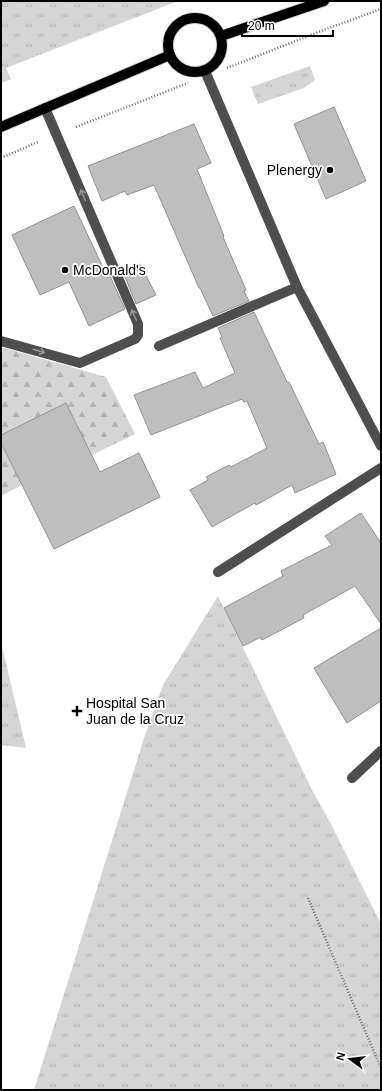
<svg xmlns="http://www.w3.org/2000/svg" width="382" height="1091" viewBox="0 0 382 1091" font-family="Helvetica,sans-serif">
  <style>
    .grass { fill: url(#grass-tufts) }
    .forest { fill: url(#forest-firs) }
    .building { fill: #bebebe; stroke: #929292 }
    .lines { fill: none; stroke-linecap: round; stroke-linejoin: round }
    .major-casing { stroke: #dbdbdb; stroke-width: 12 }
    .path { stroke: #707070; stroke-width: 2.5; stroke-dasharray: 1 2; stroke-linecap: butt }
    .minor { stroke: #4e4e4e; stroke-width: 10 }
    .major { stroke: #000; stroke-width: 10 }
    .oneway { stroke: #959595 }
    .poi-dot { fill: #000; stroke: #fff; stroke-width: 1.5 }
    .labels { text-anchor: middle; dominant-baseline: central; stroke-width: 3.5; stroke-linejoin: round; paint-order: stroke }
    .poi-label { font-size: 14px; fill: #000; stroke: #fff; text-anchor: start }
  </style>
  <defs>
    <pattern id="grass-tufts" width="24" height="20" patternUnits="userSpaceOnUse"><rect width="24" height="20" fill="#d5d5d5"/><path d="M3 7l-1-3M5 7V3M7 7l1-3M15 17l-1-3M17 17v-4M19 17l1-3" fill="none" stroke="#b5b5b5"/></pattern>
    <pattern id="forest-firs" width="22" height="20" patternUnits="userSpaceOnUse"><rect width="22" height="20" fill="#d5d5d5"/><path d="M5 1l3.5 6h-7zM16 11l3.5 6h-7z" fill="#b5b5b5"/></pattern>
  </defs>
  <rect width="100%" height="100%" fill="#fff"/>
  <g class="grass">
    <path d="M1 1H178L6 68 11 79 1 83Z"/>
    <path d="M310 66 315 80 304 88 258 104 251 87Z"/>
    <path d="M218 596 312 790 330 822 381 924V1090H34L144 738 163 685Z"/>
    <path d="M1 642 26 748 1 745Z"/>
  </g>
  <g class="forest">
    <path d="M1 347 106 377 135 434 92 455 66 403 1 435Z"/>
    <path d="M1 443 22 485 1 496Z"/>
  </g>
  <g class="building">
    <path d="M334 107 366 181 326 199 294 124Z"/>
    <path d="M194 124 211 163 197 169 224 236 223 237 246 290 244 291 249 301 213 316 200 288H199L154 185 127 195 125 191 102 201 88 166Z"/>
    <path d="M74 206 108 278 110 276 125 309 89 326 69 282 40 295 12 235Z"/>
    <path d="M140 264 156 295 136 304 123 272Z"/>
    <path d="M254 312 287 382H289L319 444 323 442 336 474 295 493 292 485 256 505 255 503 212 527 190 490 208 480 206 477 229 465 231 467 267 448 247 401 244 402 242 399 151 435 134 395 195 372 203 388 235 373 220 338 222 337 218 328Z"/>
    <path d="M66 403 100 472 139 453 160 497 54 549 1 443V435Z"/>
    <path d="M361 513 381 543V624L355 586 303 615 304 618 262 640 261 637 243 646 224 608 283 576 281 571 332 545 325 536Z"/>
    <path d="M381 628V701L347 723 314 668Z"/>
  </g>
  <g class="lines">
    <defs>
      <g id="major">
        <circle cx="195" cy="45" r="27"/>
        <path d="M221 36 324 1"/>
        <path d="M1 127 170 55"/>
      </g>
    </defs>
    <use href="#major" class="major-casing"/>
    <g class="path">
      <path d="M227 68 321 31 381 9"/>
      <path d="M76 127 188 83"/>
      <path d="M1 158 38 142"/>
      <path d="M308 898 381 1068"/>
    </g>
    <g class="minor">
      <path d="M205 71 297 287 381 446"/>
      <path d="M1 341 80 363 135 339 138 335V324L45 108"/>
      <path d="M159 346 297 287"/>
      <path d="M218 572 381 468"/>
      <path d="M352 778 381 751"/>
    </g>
    <use href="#major" class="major"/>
  </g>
  <defs><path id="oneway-shaft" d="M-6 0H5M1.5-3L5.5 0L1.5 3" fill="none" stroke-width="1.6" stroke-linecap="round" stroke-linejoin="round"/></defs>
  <g class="oneway">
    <use href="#oneway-shaft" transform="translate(83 195) rotate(-113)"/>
    <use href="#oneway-shaft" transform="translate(134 315) rotate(-113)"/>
    <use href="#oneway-shaft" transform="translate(39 351) rotate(16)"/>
  </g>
  <g class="poi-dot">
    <circle cx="330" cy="170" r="4"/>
    <circle cx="65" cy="270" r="4"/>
    <path d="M75 705h4v4h4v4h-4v4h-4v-4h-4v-4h4z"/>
  </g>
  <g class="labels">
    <g class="poi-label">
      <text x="322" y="170" text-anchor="end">Plenergy</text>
      <text x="73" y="270">McDonald's</text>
      <text x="86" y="703">Hospital San<tspan x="86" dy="16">Juan de la Cruz</tspan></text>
    </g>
  </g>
  <rect width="382" height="1091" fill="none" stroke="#000000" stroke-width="4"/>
  <g transform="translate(350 1059) rotate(285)" stroke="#ffffff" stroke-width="3" paint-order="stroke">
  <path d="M0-3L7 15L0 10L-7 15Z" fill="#000000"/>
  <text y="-6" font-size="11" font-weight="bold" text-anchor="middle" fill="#000000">N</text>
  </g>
  <path d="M242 30v6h91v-6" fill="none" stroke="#000000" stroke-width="2"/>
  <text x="248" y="30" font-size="12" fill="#000000" stroke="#ffffff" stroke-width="3" paint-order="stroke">20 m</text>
</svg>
